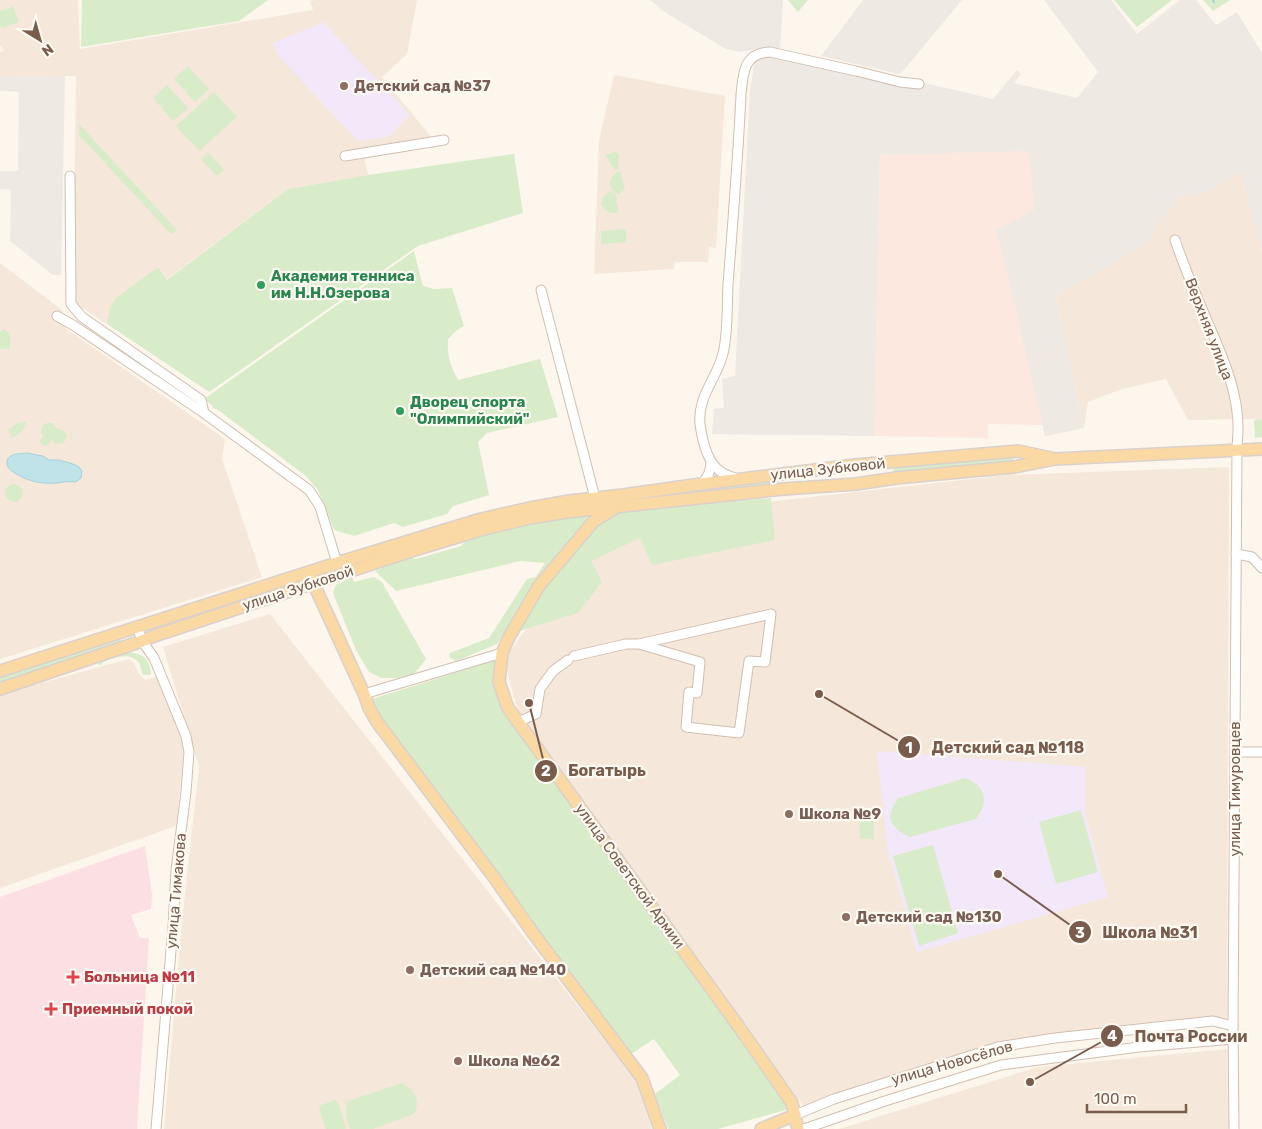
<svg xmlns="http://www.w3.org/2000/svg" width="1262" height="1129" viewBox="0 0 1262 1129" font-family="Rubik,sans-serif">
  <style>
    .residential { fill: #f5e8da }
    .commercial { fill: #fde8e0 }
    .industrial { fill: #efe9e4 }
    .education { fill: #f3e8fa }
    .medical { fill: #fbdfe3 }
    .green { fill: #d8ecc9 }
    .water { fill: #bfe3e8; stroke: #a5d3da }
    .lines { fill: none; stroke-linecap: round; stroke-linejoin: round }
    .stream { stroke: #a5d3da; stroke-width: 2 }
    .minor-casing { stroke: #d1beb0; stroke-width: 11 }
    .major-casing { stroke: #dad1cd; stroke-width: 14 }
    .minor { stroke: #fff; stroke-width: 9 }
    .major { stroke: #fbd9a5; stroke-width: 11 }
    .education-dot { fill: #8d6e63; stroke: #fffaf3; stroke-width: 2 }
    .leisure-dot { fill: #2e9e5b; stroke: #fffaf3; stroke-width: 2 }
    .health-dot { fill: #e0444e; stroke: #fffaf3; stroke-width: 2 }
    .labels { text-anchor: middle; dominant-baseline: central; stroke-width: 4.5; stroke-linejoin: round; paint-order: stroke }
    .education-label { font-size: 15px; font-weight: bold; fill: #785e54; stroke: #fffaf3; text-anchor: start }
    .leisure-label { font-size: 15px; font-weight: bold; fill: #27864d; stroke: #fffaf3; text-anchor: start }
    .street-label { font-size: 15px; fill: #7a5c4d; stroke: #fffaf3 }
    .health-label { font-size: 15px; font-weight: bold; fill: #be3a42; stroke: #fffaf3; text-anchor: start }
    .leader { fill: none; stroke: #7a5c4d; stroke-width: 2 }
    .callout-dot { fill: #7a5c4d; stroke: #fffaf3; stroke-width: 2 }
    .mark-label { font-size: 15px; text-anchor: middle; font-weight: bold; fill: #fff }
    .callout-label { font-size: 16px; text-anchor: middle; font-weight: bold; fill: #7a5c4d; stroke: #fffaf3; stroke-width: 4.5; stroke-linejoin: round; paint-order: stroke }
  </style>
  <rect width="100%" height="100%" fill="#fdf6ec"/>
  <g class="residential">
    <path d="M0 0H78L80 49 313 10 310 1 316 0H417L407 54 382 77 433 139 362 148 368 175 288 189 107 324 73 302 76 76 0 77V53L4 50 0 45Z"/>
    <path d="M614 75 725 96 716 248 709 247 708 262H675L674 269 594 274 599 140Z"/>
    <path d="M1240 171 1262 251V419L1188 420 1166 379 1122 389 1088 402 1084 428 1056 295 1145 245 1180 195 1195 197 1212 190Z"/>
    <path d="M0 263 62 310 65 328 225 439 222 459 262 577 0 659Z"/>
    <path d="M1229 467 1227 1020 1000 1047 806 1110 519 716 504 659 607 520 1007 475Z"/>
    <path d="M270 614 636 1080 652 1129H164L182 921 199 767 163 647Z"/>
    <path d="M129 659 134 663 139 674 145 680 156 677 181 737 184 751 176 826 0 888V694Z"/>
    <path d="M1227 1049 1228 1129H839L1038 1067Z"/>
  </g>
  <path class="commercial" d="M1029 150 1034 210 995 231 1005 264 1043 425 988 424V438L874 436 880 155Z"/>
  <g class="industrial">
    <path d="M650 0H782L783 1 780 49 993 99 1017 70 1021 74 1014 83 1077 98 1098 72 1044 0H1111L1137 34 1180 0H1196L1216 25 1237 12 1262 53V251L1240 171 1212 190 1195 197 1180 195 1145 245 1056 295 1084 428 1045 436 1005 264 995 231 1034 210 1029 151 880 155 874 436 712 434 714 409 724 408 722 379 735 376 750 90 757 49 740 52 726 49 663 11Z"/>
    <path d="M863 0H962L904 70 899 74 821 56Z"/>
    <path d="M65 76 61 275H53L10 241 11 190 0 189V171H18L19 92 0 91V77Z"/>
  </g>
  <g class="education">
    <path d="M323 22 410 115 388 137 358 141 279 57 273 43Z"/>
    <path d="M877 751 1085 767V813L1108 897 917 952 888 851Z"/>
  </g>
  <path class="medical" d="M145 846 152 895 151 909 131 915 140 938H149L137 1129H0V897Z"/>
  <g class="green">
    <path d="M82 0H268L239 21 81 47Z"/>
    <path d="M788 0H808L798 12Z"/>
    <path d="M1114 0H1172L1137 27Z"/>
    <path d="M1203 0H1230L1213 11Z"/>
    <path d="M13 6 19 22 2 28 0 25V10H5Z"/>
    <path d="M188 66 209 89 195 102 174 79Z"/>
    <path d="M167 85 188 108 173 121 153 98Z"/>
    <path d="M214 92 237 117 199 151 176 126Z"/>
    <path d="M79 124 177 230 171 234 79 135Z"/>
    <path d="M208 152 224 170 217 176 201 159Z"/>
    <path d="M616 152 619 155 618 164 619 168 615 170 605 155Z"/>
    <path d="M514 154 523 213 418 246 209 392 107 324 110 307 116 298 158 267 167 280 288 189 368 175Z"/>
    <path d="M620 171 625 189 618 195C606 187 608 176 620 171Z"/>
    <path d="M610 191 617 197 616 202 619 210 617 213H612L606 211 601 204 603 197Z"/>
    <path d="M626 229V242L601 244V231Z"/>
    <path d="M414 251 423 286 434 289 452 288 464 326 457 330 448 339C447 357 450 364 458 380L540 359 558 417 487 433 478 442 489 495 453 506 447 514 403 527 394 523 354 536 334 530 324 503 317 489 306 476 218 410 213 408 212 405 204 399Z"/>
    <path d="M4 329 10 334V349H0V332Z"/>
    <path d="M1262 419V437L1255 438 1254 420Z"/>
    <path d="M26 422C24 431 19 435 10 439L11 434 8 430 17 423Z"/>
    <path d="M47 423H53L57 429C62 429 65 431 67 436L65 441 63 443 55 444 51 438C50 443 48 449 42 445L40 441 43 437C39 431 41 425 47 423Z"/>
    <path d="M1013 457 1014 461 897 475 893 471 896 466Z"/>
    <path d="M766 480 772 481V484L768 486 620 502V498Z"/>
    <circle cx="14" cy="493" r="9"/>
    <path d="M771 498 775 540 652 565 640 538 591 561 602 582 578 613 519 631 544 589 598 525 620 511Z"/>
    <path d="M574 515 590 518 535 583 497 644 456 661 449 657 450 653 489 638 527 579 536 577 545 563 520 561 396 591 375 571 410 557 416 559 461 546 468 539 546 520Z"/>
    <path d="M352 577 354 582 374 577 382 582 426 659 414 674 398 678H382L369 672 356 650 333 593 336 585Z"/>
    <path d="M286 585 287 586 150 633 151 627Z"/>
    <path d="M120 637 122 643 0 685V674Z"/>
    <path d="M126 652C141 653 150 657 151 674L150 675H143C141 671 141 666 139 663 130 651 114 658 103 662L102 665 98 664V661Z"/>
    <path d="M496 660 494 682 503 710 788 1104 789 1109 718 1129H668L655 1094 680 1075 654 1039 631 1054 379 718 372 699Z"/>
    <path d="M965 778C986 786 989 802 976 819L910 837C889 828 884 816 899 798Z"/>
    <path d="M873 810 874 839H860L859 811Z"/>
    <path d="M1081 810 1098 872 1056 884 1039 822Z"/>
    <path d="M933 845 958 933 919 946 893 856Z"/>
    <path d="M402 1083C415 1091 421 1100 414 1114L373 1129H350C346 1119 344 1111 348 1101Z"/>
    <path d="M335 1100 339 1105 346 1129H326L319 1109 321 1105Z"/>
  </g>
  <path class="water" d="M27 453 43 456 49 460H59L70 463 78 466 82 471 81 478 76 482C68 481 64 482 57 483 41 484 29 482 15 473 11 471 6 467 7 461 9 453 20 454 27 453Z"/>
  <g class="lines">
    <path class="stream" d="M1213 0 1214 2"/>
    <defs>
      <g id="minor">
        <path d="M345 156 444 140"/>
        <path d="M70 176 71 304 82 317 201 400 204 413"/>
        <path d="M1175 240C1183 263 1192 286 1202 309 1218 347 1239 388 1238 430 1238 437 1237 443 1237 450L1233 1026 1234 1129"/>
        <path d="M541 290 595 498"/>
        <path d="M57 316 73 325 204 413 309 490 317 502 320 507 337 563"/>
        <path d="M738 479C732 477 725 475 720 471 707 462 702 439 700 424 697 395 720 375 724 349 728 327 727 306 728 284 733 221 738 158 741 95 743 74 743 53 770 52L856 71 900 82 919 84"/>
        <path d="M701 484C708 478 711 471 711 462"/>
        <path d="M1236 554 1252 557 1262 568"/>
        <path d="M137 626 142 641 154 658 186 736 189 752 186 792 176 870 173 927 156 1129"/>
        <path d="M574 656 626 644H639L771 614 765 662 749 661 739 733 686 727 689 692 697 693 700 662 639 644"/>
        <path d="M364 694 502 653"/>
        <path d="M518 722 536 714 540 689 553 671 568 660"/>
        <path d="M1235 752H1262"/>
        <path d="M795 1115 834 1099 998 1047 1055 1038 1213 1021 1233 1026"/>
        <path d="M804 1129 885 1101 1001 1065 1139 1047 1234 1039"/>
      </g>
      <g id="major">
        <path d="M615 508 594 521 539 586 509 637 502 653 499 682 508 708 739 1027 792 1103 798 1129"/>
        <path d="M310 576 364 694 369 708 377 722 493 876 533 933 642 1078 660 1129"/>
        <path d="M0 671 337 563 481 519 530 508 569 501 623 495 701 484 855 465 1018 451 1051 458"/>
        <path d="M0 689 142 641 157 635 411 551 484 529 530 518 567 512 784 489 856 484 896 478 1014 467 1055 459 1262 449"/>
        <path d="M761 1129 795 1115"/>
      </g>
    </defs>
    <use href="#minor" class="minor-casing"/>
    <use href="#major" class="major-casing"/>
    <use href="#minor" class="minor"/>
    <use href="#major" class="major"/>
  </g>
  <g class="education-dot">
    <circle cx="344" cy="86" r="5"/>
    <circle cx="789" cy="814" r="5"/>
    <circle cx="846" cy="917" r="5"/>
    <circle cx="410" cy="970" r="5"/>
    <circle cx="458" cy="1061" r="5"/>
  </g>
  <g class="leisure-dot">
    <circle cx="261" cy="285" r="5"/>
    <circle cx="400" cy="411" r="5"/>
  </g>
  <g class="health-dot">
    <path d="M70.5 969.5h5v5h5v5h-5v5h-5v-5h-5v-5h5z"/>
    <path d="M48.5 1001.5h5v5h5v5h-5v5h-5v-5h-5v-5h5z"/>
  </g>
  <g class="labels">
    <g class="education-label">
      <text x="354" y="86">Детский сад №37</text>
      <text x="799" y="814">Школа №9</text>
      <text x="856" y="917">Детский сад №130</text>
      <text x="420" y="970">Детский сад №140</text>
      <text x="468" y="1061">Школа №62</text>
    </g>
    <g class="leisure-label">
      <text x="271" y="276">Академия тенниса<tspan x="271" dy="17">им Н.Н.Озерова</tspan></text>
      <text x="410" y="402">Дворец спорта<tspan x="410" dy="17">"Олимпийский"</tspan></text>
    </g>
    <g class="street-label">
      <text transform="translate(1209 329) rotate(69)">Верхняя улица</text>
      <text transform="translate(828 469) rotate(-6)">улица Зубковой</text>
      <text transform="translate(298 588) rotate(-18)">улица Зубковой</text>
      <text transform="translate(1235 789) rotate(-90)">улица Тимуровцев</text>
      <text transform="translate(630 876) rotate(54)">улица Советской Армии</text>
      <text transform="translate(176 891) rotate(-85)">улица Тимакова</text>
      <text transform="translate(952 1063) rotate(-16)">улица Новосёлов</text>
    </g>
    <g class="health-label">
      <text x="84" y="977">Больница №11</text>
      <text x="62" y="1009">Приемный покой</text>
    </g>
  </g>
  <path class="leader" d="M819 694L909 747M529 703L546 771M998 874L1080 932M1030 1082L1112 1036"/>
  <g class="callout-dot">
    <circle cx="819" cy="694" r="5"/>
    <circle cx="529" cy="703" r="5"/>
    <circle cx="998" cy="874" r="5"/>
    <circle cx="1030" cy="1082" r="5"/>
    <circle cx="909" cy="747" r="12"/>
    <circle cx="546" cy="771" r="12"/>
    <circle cx="1080" cy="932" r="12"/>
    <circle cx="1112" cy="1036" r="12"/>
  </g>
  <g class="mark-label">
    <text x="909" y="753">1</text>
    <text x="546" y="776">2</text>
    <text x="1080" y="938">3</text>
    <text x="1112" y="1041">4</text>
  </g>
  <g class="callout-label">
    <text x="1008" y="753">Детский сад №118</text>
    <text x="607" y="776">Богатырь</text>
    <text x="1150" y="938">Школа №31</text>
    <text x="1191" y="1042">Почта России</text>
  </g>
  <g transform="translate(40 40) rotate(143)" stroke="#fffaf3" stroke-width="4" paint-order="stroke">
  <path d="M0-4L9 19L0 12L-9 19Z" fill="#7a5c4d"/>
  <text y="-8" font-size="14" font-weight="bold" text-anchor="middle" fill="#7a5c4d">N</text>
  </g>
  <path d="M1087 1104v8h99v-8" fill="none" stroke="#7a5c4d" stroke-width="2.5"/>
  <text x="1094" y="1104" font-size="15" fill="#7a5c4d" stroke="#fffaf3" stroke-width="4" paint-order="stroke">100 m</text>
</svg>
